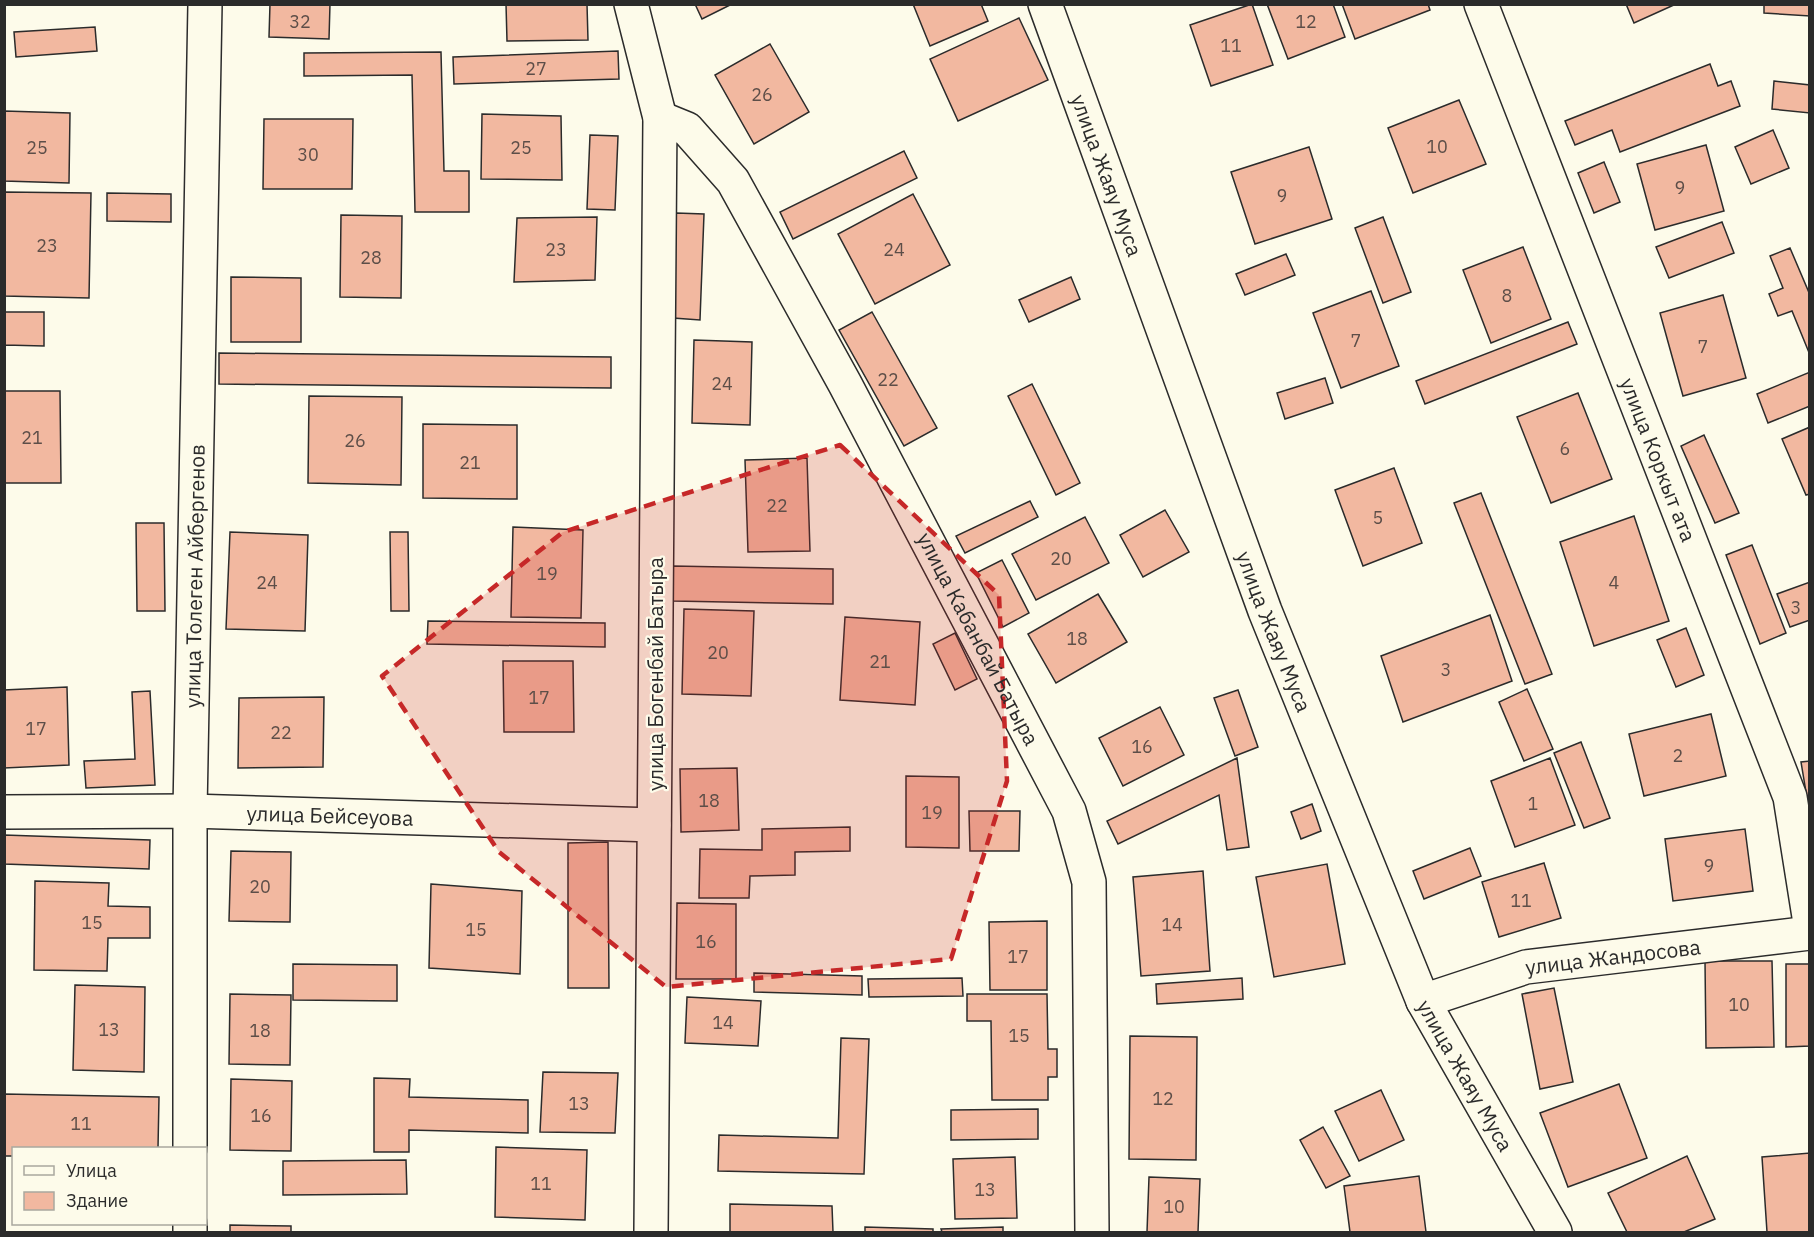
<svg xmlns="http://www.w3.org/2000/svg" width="1814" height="1237" viewBox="0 0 1814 1237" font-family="'IBM Plex Sans',sans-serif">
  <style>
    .building { fill: #f2b8a0; stroke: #2b2b2b; stroke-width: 1.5 }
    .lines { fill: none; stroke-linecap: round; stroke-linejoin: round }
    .minor-casing { stroke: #2b2b2b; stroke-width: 36 }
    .minor { stroke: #fdfbea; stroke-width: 33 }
    .marked { fill: #c62828; fill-opacity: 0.2; stroke: #c62828; stroke-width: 4.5; stroke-dasharray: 12 8; stroke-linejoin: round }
    .labels { text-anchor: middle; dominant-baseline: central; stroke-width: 4.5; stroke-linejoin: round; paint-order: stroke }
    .number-label { font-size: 18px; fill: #5d4e48 }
    .street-label { font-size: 21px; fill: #2b2b2b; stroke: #fdfbea }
  </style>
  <rect width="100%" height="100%" fill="#fdfbea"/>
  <g class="building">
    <path d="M270 4H330L329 39 269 37Z"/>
    <path d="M506 4H587L588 40 507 41Z"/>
    <path d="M695 4H732L702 19Z"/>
    <path d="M913 4H981L988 21 930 46Z"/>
    <path d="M1252 4 1273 65 1211 86 1190 25Z"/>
    <path d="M1267 4H1333L1345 37 1288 59Z"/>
    <path d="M1342 4H1428L1430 10 1355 39Z"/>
    <path d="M1626 4H1676L1634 23Z"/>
    <path d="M1764 4H1810V16L1764 13Z"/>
    <path d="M1019 18 1048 80 958 121 930 59Z"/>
    <path d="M95 27 97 51 16 57 14 32Z"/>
    <path d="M770 44 809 112 754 144 715 75Z"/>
    <path d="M618 51 619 79 454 84 453 57Z"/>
    <path d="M441 52 444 171H469V212H415L412 75 304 76V53Z"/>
    <path d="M1710 64 1718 86 1731 81 1740 106 1620 152 1612 130 1575 145 1565 121Z"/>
    <path d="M1774 81 1810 85V113L1772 109Z"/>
    <path d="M1459 100 1486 164 1413 193 1388 128Z"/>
    <path d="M4 111 70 113 69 183 4 181Z"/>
    <path d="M482 114 561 116 562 180 481 179Z"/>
    <path d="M264 119H353L352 189H263Z"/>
    <path d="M1773 130 1789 168 1751 184 1735 147Z"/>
    <path d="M590 135 618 136 615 210 587 209Z"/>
    <path d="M1706 145 1724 211 1655 230 1637 164Z"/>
    <path d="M1309 147 1332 219 1255 244 1231 172Z"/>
    <path d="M904 151 917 178 793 239 780 212Z"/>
    <path d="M1604 162 1620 202 1594 213 1578 173Z"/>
    <path d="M4 192 91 193 89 298 4 296Z"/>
    <path d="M107 193 171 194V222L107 221Z"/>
    <path d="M913 194 950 265 875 304 838 234Z"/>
    <path d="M676 213 704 214 700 320 673 318Z"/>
    <path d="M341 215 402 216 401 298 340 297Z"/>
    <path d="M597 217 595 280 514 282 517 218Z"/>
    <path d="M1383 217 1411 292 1383 303 1355 228Z"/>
    <path d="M1722 222 1734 253 1669 278 1656 247Z"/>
    <path d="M1523 247 1551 319 1491 343 1463 270Z"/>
    <path d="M1790 248 1810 295V355L1792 311 1778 316 1769 294 1783 288 1770 256Z"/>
    <path d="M1286 254 1295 275 1245 295 1236 274Z"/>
    <path d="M231 277 301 278V342H231Z"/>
    <path d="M1071 277 1080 299 1029 322 1019 300Z"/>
    <path d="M1371 291 1399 366 1341 388 1313 313Z"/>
    <path d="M1723 295 1746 378 1683 396 1660 313Z"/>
    <path d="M4 312H44V346L5 345 4 381Z"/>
    <path d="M872 312 937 428 904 446 839 330Z"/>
    <path d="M1568 322 1577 344 1425 404 1416 381Z"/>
    <path d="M694 340 752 342 750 425 692 423Z"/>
    <path d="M219 353 611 357V388L219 384Z"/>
    <path d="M1810 372V406L1768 423 1757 394Z"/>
    <path d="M1325 378 1333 403 1285 419 1277 393Z"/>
    <path d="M1032 384 1080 483 1056 495 1008 396Z"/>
    <path d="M4 391H60L61 483H4Z"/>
    <path d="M1578 393 1612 479 1551 503 1517 417Z"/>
    <path d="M309 396 402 397 401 485 308 483Z"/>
    <path d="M423 424 517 425V499L423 498Z"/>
    <path d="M1810 427V494L1806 495 1782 439Z"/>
    <path d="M1704 435 1739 513 1715 523 1681 446Z"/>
    <path d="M807 458 810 551 748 552 745 460Z"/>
    <path d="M1394 468 1422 543 1363 566 1335 490Z"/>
    <path d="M1481 493 1552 674 1525 684 1454 503Z"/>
    <path d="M1030 501 1038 517 965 553 956 536Z"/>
    <path d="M1165 510 1189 552 1143 577 1120 535Z"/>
    <path d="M1634 516 1669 621 1594 646 1560 542Z"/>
    <path d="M1085 517 1109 563 1036 600 1012 554Z"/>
    <path d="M136 523H164L165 611H137Z"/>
    <path d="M513 527 583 530 581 618 511 617Z"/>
    <path d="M230 532 308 535 305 631 226 629Z"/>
    <path d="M390 532H408L409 611H391Z"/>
    <path d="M1752 545 1786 633 1760 644 1726 555Z"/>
    <path d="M1002 560 1029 613 1003 627 976 573Z"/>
    <path d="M673 566 833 569V604L673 601Z"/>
    <path d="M1810 582V620L1790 627 1777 594Z"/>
    <path d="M1098 594 1127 642 1056 683 1028 634Z"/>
    <path d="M684 609 754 611 751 696 682 694Z"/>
    <path d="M1490 615 1512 681 1403 722 1381 656Z"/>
    <path d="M845 617 920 622 915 705 840 700Z"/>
    <path d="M428 621 605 623V647L427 644Z"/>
    <path d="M1686 628 1704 675 1676 687 1657 640Z"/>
    <path d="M955 633 977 679 955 690 933 644Z"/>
    <path d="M503 661H573L574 732H504Z"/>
    <path d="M67 687 69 765 4 768V690Z"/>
    <path d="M1527 689 1553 749 1524 761 1499 702Z"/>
    <path d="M1238 690 1258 747 1235 756 1214 698Z"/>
    <path d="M150 691 155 785 86 788 84 761 135 759 132 692Z"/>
    <path d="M324 697 323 767 238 768 239 698Z"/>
    <path d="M1160 707 1184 755 1123 786 1099 738Z"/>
    <path d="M1711 714 1726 776 1644 796 1629 734Z"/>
    <path d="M1581 742 1610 818 1584 828 1554 753Z"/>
    <path d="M1237 758 1249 847 1227 850 1219 795 1118 844 1107 821Z"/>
    <path d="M1550 758 1575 825 1515 847 1491 781Z"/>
    <path d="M1810 761V804H1808L1801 762Z"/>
    <path d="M737 768 739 830 681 832 680 769Z"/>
    <path d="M906 776 959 777V848L906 847Z"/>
    <path d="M1312 804 1321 831 1301 839 1291 812Z"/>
    <path d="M969 811H1020L1019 851H970Z"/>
    <path d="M850 827V851L795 852V875L750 876 749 898H699L700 849 762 850V829Z"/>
    <path d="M1745 829 1753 891 1673 901 1665 839Z"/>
    <path d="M4 835 150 840 149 869 4 864Z"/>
    <path d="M608 842 609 988H568V843Z"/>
    <path d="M1470 848 1481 876 1424 899 1413 871Z"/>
    <path d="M231 851 291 852 290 922 229 921Z"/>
    <path d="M1544 863 1561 918 1499 937 1482 882Z"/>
    <path d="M1327 864 1345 964 1274 977 1256 877Z"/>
    <path d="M1203 871 1210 971 1141 976 1133 877Z"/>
    <path d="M35 881 109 883 108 906 150 907V938H108L107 971 34 970Z"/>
    <path d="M431 884 522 891 520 974 429 968Z"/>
    <path d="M677 903 736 904V979H676Z"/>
    <path d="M1047 921V990H990L989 922Z"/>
    <path d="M1705 961H1772L1774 1047 1706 1048Z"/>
    <path d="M293 964 397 965V1001L293 1000Z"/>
    <path d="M1786 964H1810V1046L1786 1047Z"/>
    <path d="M754 973 862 976V995L754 992Z"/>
    <path d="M962 978 963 996 869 997 868 979Z"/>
    <path d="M1242 978 1243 999 1157 1004 1156 984Z"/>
    <path d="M75 985 145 987 144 1072 73 1070Z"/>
    <path d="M1554 988 1573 1082 1540 1089 1522 994Z"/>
    <path d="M230 994 291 995 290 1065 229 1064Z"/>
    <path d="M967 994H1047L1048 1049H1057V1077H1048V1100H992L991 1021H967Z"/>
    <path d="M687 997 761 1001 758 1046 685 1043Z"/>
    <path d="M1130 1036 1197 1037 1196 1160 1129 1159Z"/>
    <path d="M841 1038 869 1039 864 1174 718 1171 719 1135 838 1138Z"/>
    <path d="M543 1072 618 1073 615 1133 540 1132Z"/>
    <path d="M374 1078 410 1079 409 1097 528 1100V1133L409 1130V1152H374Z"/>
    <path d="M231 1079 292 1081 291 1151 230 1150Z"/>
    <path d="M1619 1084 1647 1158 1568 1187 1540 1113Z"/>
    <path d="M1381 1090 1404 1140 1359 1161 1335 1111Z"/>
    <path d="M4 1094 159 1097 158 1148H14V1156H4Z"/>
    <path d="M1038 1109V1139L951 1140V1110Z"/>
    <path d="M1323 1127 1350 1176 1326 1188 1300 1140Z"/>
    <path d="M496 1147 587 1150 585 1220 495 1217Z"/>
    <path d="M1810 1153V1232H1767L1762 1157Z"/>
    <path d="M1687 1156 1715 1219 1684 1232H1627L1608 1193Z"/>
    <path d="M1015 1157 1017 1218 955 1219 953 1159Z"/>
    <path d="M406 1160 407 1194 283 1195V1161Z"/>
    <path d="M1419 1176 1426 1232H1350L1344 1186Z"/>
    <path d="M1149 1177 1200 1179 1198 1232H1147Z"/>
    <path d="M730 1204 832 1206 833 1232H730Z"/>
    <path d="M230 1225 291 1226V1232H230Z"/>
    <path d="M865 1227 933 1229V1232H865Z"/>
    <path d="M1003 1227V1232H942L941 1229Z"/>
  </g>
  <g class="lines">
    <defs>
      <g id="minor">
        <path d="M631 4 660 118 651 1232"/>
        <path id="s1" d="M1045 4 1265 611 1423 1001 1555 1232"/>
        <path id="s2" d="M1481 4 1790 797 1810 923"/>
        <path id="s3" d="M660 118 687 129 733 181 845 384 1069 811 1089 882 1092 1232"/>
        <path id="s4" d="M4 812 190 811 654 825"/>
        <path id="s5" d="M1423 1001 1526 967 1810 933"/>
        <path id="s6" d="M190 1148V811L205 4"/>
        <path d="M190 1232V1224"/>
      </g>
    </defs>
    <use href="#minor" class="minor-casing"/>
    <use href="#minor" class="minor"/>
  </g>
  <path class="marked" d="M840 445 999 595 1007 781 951 959 666 987 499 852 382 676 563 532Z"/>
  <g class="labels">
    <g class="number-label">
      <text x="300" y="21">32</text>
      <text x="1306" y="21">12</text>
      <text x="1231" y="45">11</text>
      <text x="536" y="68">27</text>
      <text x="762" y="94">26</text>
      <text x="1437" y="146">10</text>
      <text x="37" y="147">25</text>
      <text x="521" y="147">25</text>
      <text x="308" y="154">30</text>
      <text x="1680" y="187">9</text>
      <text x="1282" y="195">9</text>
      <text x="47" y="245">23</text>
      <text x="556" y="249">23</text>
      <text x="894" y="249">24</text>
      <text x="371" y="257">28</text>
      <text x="1507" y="295">8</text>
      <text x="1356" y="340">7</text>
      <text x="1703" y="346">7</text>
      <text x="888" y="379">22</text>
      <text x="722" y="383">24</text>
      <text x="32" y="437">21</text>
      <text x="355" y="440">26</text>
      <text x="1565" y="448">6</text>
      <text x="470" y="462">21</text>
      <text x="777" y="505">22</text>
      <text x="1378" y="517">5</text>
      <text x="1061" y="558">20</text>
      <text x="547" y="573">19</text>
      <text x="267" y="582">24</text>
      <text x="1614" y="582">4</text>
      <text x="1796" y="607">3</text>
      <text x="1077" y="638">18</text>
      <text x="718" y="652">20</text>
      <text x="880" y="661">21</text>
      <text x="1446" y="669">3</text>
      <text x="539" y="697">17</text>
      <text x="36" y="728">17</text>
      <text x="281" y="732">22</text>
      <text x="1142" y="746">16</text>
      <text x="1678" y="755">2</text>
      <text x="709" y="800">18</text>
      <text x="1533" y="803">1</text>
      <text x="932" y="812">19</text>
      <text x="1709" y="865">9</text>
      <text x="260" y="886">20</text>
      <text x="1521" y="900">11</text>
      <text x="92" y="922">15</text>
      <text x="1172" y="924">14</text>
      <text x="476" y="929">15</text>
      <text x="706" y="941">16</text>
      <text x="1018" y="956">17</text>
      <text x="1739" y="1004">10</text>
      <text x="723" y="1022">14</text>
      <text x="109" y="1029">13</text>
      <text x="260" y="1030">18</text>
      <text x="1019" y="1035">15</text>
      <text x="1163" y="1098">12</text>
      <text x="579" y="1103">13</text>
      <text x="261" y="1115">16</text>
      <text x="81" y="1123">11</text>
      <text x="541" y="1183">11</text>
      <text x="985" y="1189">13</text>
      <text x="1174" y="1206">10</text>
    </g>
    <g class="street-label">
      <text stroke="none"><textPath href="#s1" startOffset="182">улица Жаяу Муса</textPath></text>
      <text stroke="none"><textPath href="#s2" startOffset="489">улица Коркыт ата</textPath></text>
      <text stroke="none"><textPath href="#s6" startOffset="572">улица Толеген Айбергенов</textPath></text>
      <text stroke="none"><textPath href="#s1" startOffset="668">улица Жаяу Муса</textPath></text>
      <text stroke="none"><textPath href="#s3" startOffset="618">улица Кабанбай Батыра</textPath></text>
      <text transform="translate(655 674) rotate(-90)">улица Богенбай Батыра</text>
      <text stroke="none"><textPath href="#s4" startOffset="326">улица Бейсеуова</textPath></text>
      <text stroke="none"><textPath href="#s5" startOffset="196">улица Жандосова</textPath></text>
      <text stroke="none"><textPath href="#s1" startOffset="1152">улица Жаяу Муса</textPath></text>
    </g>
  </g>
  <rect width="1814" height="1237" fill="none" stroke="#2b2b2b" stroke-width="12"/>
  <rect x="12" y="1147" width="195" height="78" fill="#fdfbea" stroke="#a9a89e" stroke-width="1.5"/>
  <rect x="24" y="1166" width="30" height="9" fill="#fdfbea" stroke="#a9a89e" stroke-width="1.5"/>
  <text x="66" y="1177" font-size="18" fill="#2b2b2b">Улица</text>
  <rect x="24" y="1192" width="30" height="18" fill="#f2b8a0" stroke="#a9a89e" stroke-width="1.5"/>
  <text x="66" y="1207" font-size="18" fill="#2b2b2b">Здание</text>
</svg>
